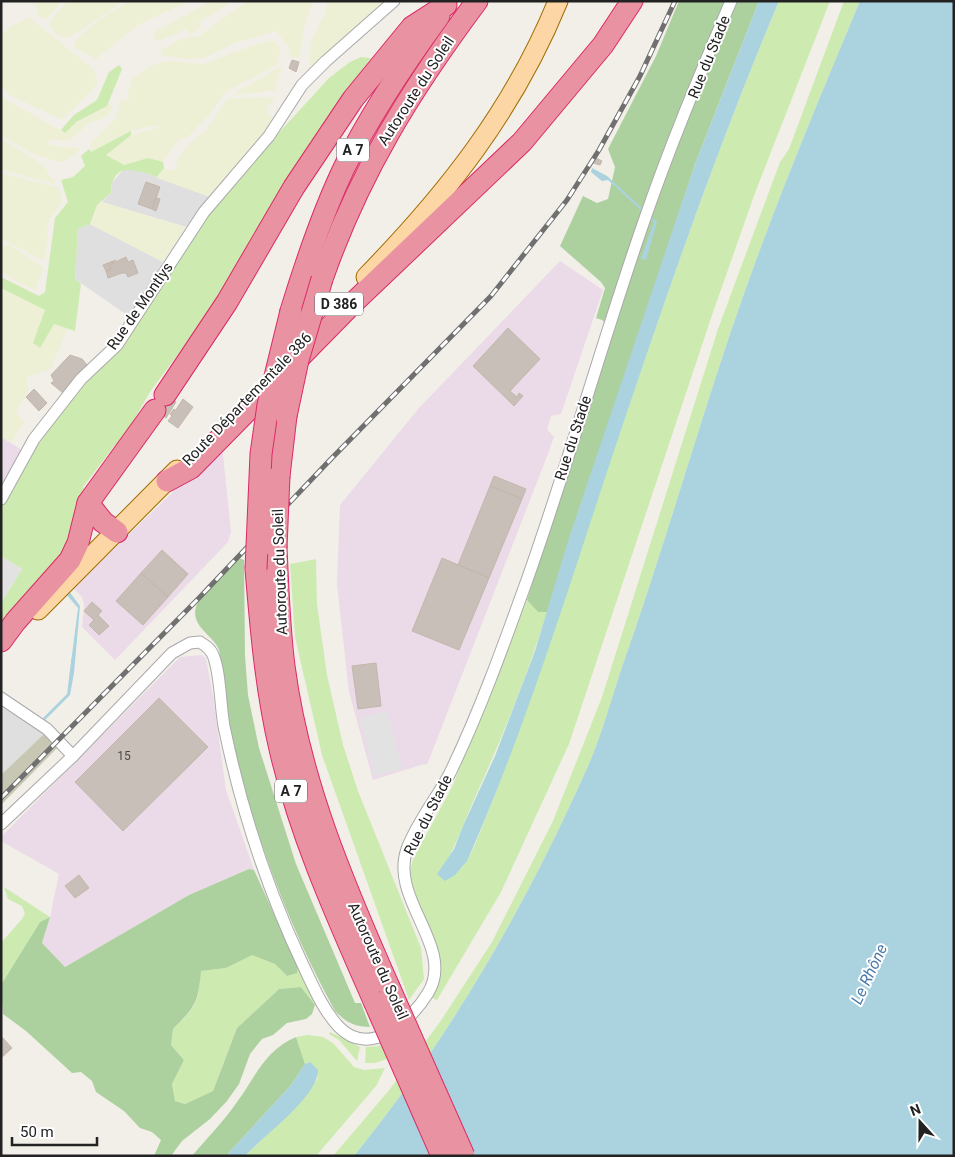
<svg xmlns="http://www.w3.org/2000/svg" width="955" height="1157" viewBox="0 0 955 1157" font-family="Roboto,sans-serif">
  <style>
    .residential { fill: #e0dfdf }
    .industrial { fill: #ebdbe8 }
    .construction { fill: #c7c7b4 }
    .farmland { fill: #eef0d5 }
    .grass { fill: #cdebb0 }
    .forest { fill: #add19e }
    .parking { fill: #e2e2e2 }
    .water { fill: #aad3df }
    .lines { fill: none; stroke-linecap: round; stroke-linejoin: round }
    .stream { stroke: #aad3df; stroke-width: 3 }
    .building { fill: #c7bfb8; stroke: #c4b6ab }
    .street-casing { stroke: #a9a9a9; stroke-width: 13 }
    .primary-casing { stroke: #a06b00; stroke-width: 21 }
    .highway-casing { stroke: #dc2a67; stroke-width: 23 }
    .street { stroke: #fff; stroke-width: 11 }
    .primary { stroke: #fcd6a4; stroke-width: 19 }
    .highway { stroke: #e892a2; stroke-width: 21 }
    .rail-casing { stroke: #707070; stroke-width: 5 }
    .rail { stroke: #fff; stroke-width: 3; stroke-dasharray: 9; stroke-linecap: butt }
    .highway-bridge-casing { stroke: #dc2a67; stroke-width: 23; stroke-linecap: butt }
    .highway-bridge { stroke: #e892a2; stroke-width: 21 }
    .labels { text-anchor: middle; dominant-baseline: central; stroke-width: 4; stroke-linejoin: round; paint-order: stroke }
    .number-label { font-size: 12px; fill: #4b4948 }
    .shield { fill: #fff; stroke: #646464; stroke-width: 1 }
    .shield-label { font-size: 14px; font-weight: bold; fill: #222 }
    .street-label { font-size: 15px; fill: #222; stroke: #fff }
    .water-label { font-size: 16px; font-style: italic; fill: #4a7aab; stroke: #fff }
  </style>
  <rect width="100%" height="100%" fill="#f2efe9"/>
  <g class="residential">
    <path d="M132 168 210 197 186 227 102 202 111 193 112 183 123 170Z"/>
    <path d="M90 224 163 262 130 317 75 279 78 229Z"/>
    <path d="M1 691 52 726 1 775Z"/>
  </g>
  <g class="industrial">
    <path d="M560 261 603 290 561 414 551 416 547 429 554 437 546 459 427 765 424 764 373 780 349 692 337 584 340 505 419 408Z"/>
    <path d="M1 437 22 450 1 485Z"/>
    <path d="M222 445 231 532 228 542 115 660 82 627 84 604 82 597 73 588Z"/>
    <path d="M202 655 206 659 213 696 226 790 254 870 249 869 189 895 65 967 42 943 50 917 59 874 1 841V837L180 657Z"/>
  </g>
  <path class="construction" d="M46 732 60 745 1 805V775Z"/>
  <g class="farmland">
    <path d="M35 1H62L46 20 38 16Z"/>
    <path d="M69 1H124L74 35 66 38 57 35 49 25 58 11Z"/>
    <path d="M130 1H189L138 25 96 59 77 49 74 44 80 35 105 16Z"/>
    <path d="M211 1H234L199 22 201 28 190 35 186 29 157 42 153 33Z"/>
    <path d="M247 1H313L304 29 299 57 291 58 289 48 276 31 235 43 204 58 185 59 160 55 162 50 180 39 199 36Z"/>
    <path d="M327 1H386L309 73 311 41 326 12Z"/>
    <path d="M29 17 94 70 98 84 62 120 10 95 1 87V36L10 27Z"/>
    <path d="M273 40 280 47 278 64 224 93 209 115 187 138 179 139 163 162 148 158 124 165 105 155 131 135 158 128 157 125 131 131 91 152 90 143 116 119 120 100 129 99 128 90 133 78 151 66 164 61 204 64 248 47Z"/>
    <path d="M282 66 275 90 236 95 238 91Z"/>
    <path d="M1 97 65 133 76 122 106 106 107 103 113 107 108 116 88 124 69 141 50 139 48 144 60 147 79 148 78 152 67 160 59 162 31 153 1 135Z"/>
    <path d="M273 97 274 99 266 108 272 121 270 125 215 195 210 197 157 178 164 168 171 171 177 168 176 162 188 145 207 129 227 99Z"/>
    <path d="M1 139 36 160 45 168 55 184 1 170Z"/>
    <path d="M1 173 57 187 61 194V204L50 218 47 228 48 236 44 261 2 239Z"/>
    <path d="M102 202 186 227 163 262 90 224 97 205Z"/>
    <path d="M9 244 44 268 35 290 17 282 1 271V246Z"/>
    <path d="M1 288 45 310 33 343 40 348 54 324 67 329 51 369 27 377 28 391 16 413 24 422 11 443 1 437Z"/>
  </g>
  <g class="grass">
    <path d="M779 1H830L755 193 711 318 569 744 501 892 437 1000 430 997C439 982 441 970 438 952L411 888 409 875 413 859 452 787 527 600 538 612H547C527 677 501 740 473 802 462 827 454 852 438 874L447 878C456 875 462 868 467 860 476 845 481 828 488 812 498 786 509 759 518 732 604 488 678 240 779 1Z"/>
    <path d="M844 1H860C814 111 768 221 730 334 693 444 661 557 622 667 610 703 600 741 584 775 523 911 448 1040 354 1156H333L390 1089 440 1022 492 942 553 821 602 697 718 329 780 162 789 149Z"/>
    <path d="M361 57 371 58 343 96 210 311 150 392 121 442 115 445 83 487 85 494 68 552 1 631V603L22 569 1 556V505L38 441 73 397 113 355 192 236 265 148 329 78 350 62Z"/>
    <path d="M119 65 122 69 107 106 76 122 65 133 61 130 74 115 97 100 109 72Z"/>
    <path d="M131 131V135L106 155 124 165 148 158 163 162 164 168 157 177C137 170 112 160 111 193L97 205 90 224 78 229 75 279 81 284 75 331 54 324 40 348 33 343 45 310 1 288V277L39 296 45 292 55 218 68 202 61 180 73 177 85 166 81 156 89 149 91 152Z"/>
    <path d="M316 559 317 604 327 675 343 745 358 791 421 948 424 979 409 1000 322 755 295 637 290 564Z"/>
    <path d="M4 887 50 917 40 922 1 985V943L22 919 25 914 22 906 8 899Z"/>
    <path d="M251 954 275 964 287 976 296 973 298 967 315 1005 301 987 279 989 237 1028 213 1091 185 1104 175 1101 172 1084 184 1060 171 1045 173 1029C196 1007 199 1003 200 971L226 968Z"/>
    <path d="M330 1032 360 1047 357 1061 339 1040 329 1034Z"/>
    <path d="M308 1035 323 1037 333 1043 354 1067 364 1070 385 1068 376 1086 316 1156H245L292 1111 318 1078 310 1062 305 1064 296 1037Z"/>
    <path d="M385 1042 390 1058 375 1063H365L366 1047 378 1046Z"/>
  </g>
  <g class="forest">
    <path d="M679 1H759L695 164 547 612H538L527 600 613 330 602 320 596 318 605 288 601 282 560 246 583 196 597 203 608 199 615 167 608 149 656 56Z"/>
    <path d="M239 558 244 560 245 656 248 695 259 748 296 864 355 1003H361L370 1027C354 1027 346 1022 335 1011 286 921 252 828 229 729 223 703 225 676 219 650 215 636 186 625 198 602 203 591 230 568 239 558Z"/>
    <path d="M249 869 254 870 298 967 297 973 287 976 275 964 252 955 226 968 201 971C198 1003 196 1006 173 1029L171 1045 184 1060 172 1084 175 1101 185 1104 213 1091 237 1028 279 989 301 987 315 1005 312 1014 306 1019 287 1023 273 1035 262 1039 250 1054 239 1084 227 1101 210 1119 182 1141 171 1156H154L161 1140 152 1132 140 1128 124 1111 96 1092 92 1081 81 1072 72 1073 26 1031 3 1014 1 985 40 922 50 917 42 943 65 967 189 895Z"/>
    <path d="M296 1037 305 1064 292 1084 226 1156H192C207 1138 224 1121 237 1102 256 1076 265 1050 296 1037Z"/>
  </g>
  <g class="parking">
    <path d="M1 556 22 569 1 603Z"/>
    <path d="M387 711 402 769 375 776 360 718Z"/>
  </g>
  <g class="water">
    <path d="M759 1H779C714 155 660 313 607 472 564 602 523 735 467 861L455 875 445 881 437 874 454 849 463 826 495 756 535 651 568 541 695 164Z"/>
    <path d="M860 1H954V1156H354C448 1040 523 911 584 775 600 741 610 703 622 667 661 557 693 444 730 334 768 221 814 111 860 1Z"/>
    <path d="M592 168 607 176 657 222 646 260 641 259 654 222 608 180 602 181 591 172Z"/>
    <path d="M69 591 80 606 74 673 70 695 45 720 43 718 67 694 78 608 66 594Z"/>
    <path d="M310 1062 318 1070C318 1097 263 1136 245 1156H226L292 1084 305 1064Z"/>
  </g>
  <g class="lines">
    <path class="stream" d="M71 676 73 659"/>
  </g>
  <g class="building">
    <path d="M292 60 299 62 296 72 289 68Z"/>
    <path d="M596 158 602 161 600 165 593 163Z"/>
    <path d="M146 182 160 187 152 209 138 204Z"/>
    <path d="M156 198 160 199 156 211 152 209Z"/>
    <path d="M126 257 128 262 133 260 138 273 128 277 126 273H122L108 278 106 271 111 269 109 265Z"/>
    <path d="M116 260 109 265 111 269 106 271 103 265Z"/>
    <path d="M508 328 540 359 510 391 517 397 519 393 523 396 514 406 473 366Z"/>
    <path d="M70 355 82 359 88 366 63 393 51 383 54 381 51 375Z"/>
    <path d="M34 389 47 403 39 411 26 397Z"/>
    <path d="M160 391 176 402 166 418 150 407Z"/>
    <path d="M183 399 193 407 178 428 168 421 172 416 170 414 174 409 175 411Z"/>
    <path d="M494 476 526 489 522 499 490 486Z"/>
    <path d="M490 486 522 499 489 578 458 565Z"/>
    <path d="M162 550 188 574 168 597 141 573Z"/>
    <path d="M442 558 489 578 459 650 412 631Z"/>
    <path d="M141 573 168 597 143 625 116 601Z"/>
    <path d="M92 602 102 611 98 615 109 626 99 635 89 625 94 620 84 611Z"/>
    <path d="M376 663 381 706 358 709 352 666Z"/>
    <path d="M159 698 208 747 123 831 75 782Z"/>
    <path d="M79 875 89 888 75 898 65 886Z"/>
    <path d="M1 1036 12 1048 1 1058Z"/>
  </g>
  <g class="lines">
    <defs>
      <g id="street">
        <path d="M1 499 34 439 81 379 117 345 204 212 269 136 302 85 326 61 394 1"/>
        <path d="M1 698 47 729 73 756"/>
        <path d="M1 824 73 756 172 653 190 643 200 642C205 646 209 647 212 653 221 669 220 711 225 731 242 812 268 891 303 965 313 986 323 1010 339 1027 370 1059 411 1021 428 993 456 947 389 900 407 849 417 822 437 798 450 773 480 711 504 644 527 580 569 462 602 342 643 224 669 148 700 74 731 1"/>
      </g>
      <g id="primary">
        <path d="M366 277C447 194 514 109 558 1"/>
        <path d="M38 610 177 470"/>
      </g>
      <g id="highway">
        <path d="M322 279C359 173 410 91 477 1"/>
        <path d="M291 311C306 262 322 214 344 168 370 114 404 64 439 16"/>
        <path d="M165 395 227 302 294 187 353 99 412 27 446 5"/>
        <path d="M279 476 286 416"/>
        <path d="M167 481 191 468 352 304 522 142 603 45 632 1"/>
        <path d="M88 503 103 522 117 532"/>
        <path d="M276 548C278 588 279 627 284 666 299 780 343 883 389 987"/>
        <path d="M256 569C261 630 266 689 280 749 300 836 338 919 374 1001"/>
        <path d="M1 641 15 622 70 560 78 543 88 503 155 410"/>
      </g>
    </defs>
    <use href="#street" class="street-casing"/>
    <use href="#primary" class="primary-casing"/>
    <use href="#highway" class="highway-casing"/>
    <use href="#street" class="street"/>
    <use href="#primary" class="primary"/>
    <use href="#highway" class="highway"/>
    <defs>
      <path id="rail" d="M1 798 198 599 330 460 491 296 567 200 599 150 640 76 675 1"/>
    </defs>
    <use href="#rail" class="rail-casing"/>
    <use href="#rail" class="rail"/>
    <defs>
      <g id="highway-bridge">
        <path d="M286 416 298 360 322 279"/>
        <path d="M276 548 279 476"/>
        <path d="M256 569 261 454 268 405 291 311"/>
        <path d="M389 987 464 1156"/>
        <path d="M374 1001 442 1156"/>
      </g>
    </defs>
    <use href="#highway-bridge" class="highway-bridge-casing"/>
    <use href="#highway-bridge" class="highway-bridge"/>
  </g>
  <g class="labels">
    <g class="number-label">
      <text x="124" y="756">15</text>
    </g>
    <g class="shield">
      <rect x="337" y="138.5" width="32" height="23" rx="4"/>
      <rect x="315" y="292.5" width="48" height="23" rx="4"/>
      <rect x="275" y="779.5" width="32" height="23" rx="4"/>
    </g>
    <g class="shield-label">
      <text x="353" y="150">A 7</text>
      <text x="339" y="304">D 386</text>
      <text x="291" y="791">A 7</text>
    </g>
    <g class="street-label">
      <text transform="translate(709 57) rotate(-68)">Rue du Stade</text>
      <text transform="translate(416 91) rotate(-57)">Autoroute du Soleil</text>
      <text transform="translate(140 306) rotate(-55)">Rue de Montlys</text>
      <text transform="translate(247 399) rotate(-46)">Route Départementale 386</text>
      <text transform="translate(573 438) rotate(-72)">Rue du Stade</text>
      <text transform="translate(280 572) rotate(-92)">Autoroute du Soleil</text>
      <text transform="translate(428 815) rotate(-63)">Rue du Stade</text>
      <text transform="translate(378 961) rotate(66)">Autoroute du Soleil</text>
    </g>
    <g class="water-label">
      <text transform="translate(869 974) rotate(-65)">Le Rhône</text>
    </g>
  </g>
  <rect width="955" height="1157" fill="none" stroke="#222222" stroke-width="5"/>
  <g transform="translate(920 1122) rotate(339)" stroke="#ffffff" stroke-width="4" paint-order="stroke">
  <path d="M0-4L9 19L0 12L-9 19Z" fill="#222222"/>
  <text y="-8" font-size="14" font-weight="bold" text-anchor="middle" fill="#222222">N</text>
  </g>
  <path d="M12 1137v8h85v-8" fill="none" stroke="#222222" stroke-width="2.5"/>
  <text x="20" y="1137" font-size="15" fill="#222222" stroke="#ffffff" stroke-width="4" paint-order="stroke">50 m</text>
</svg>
